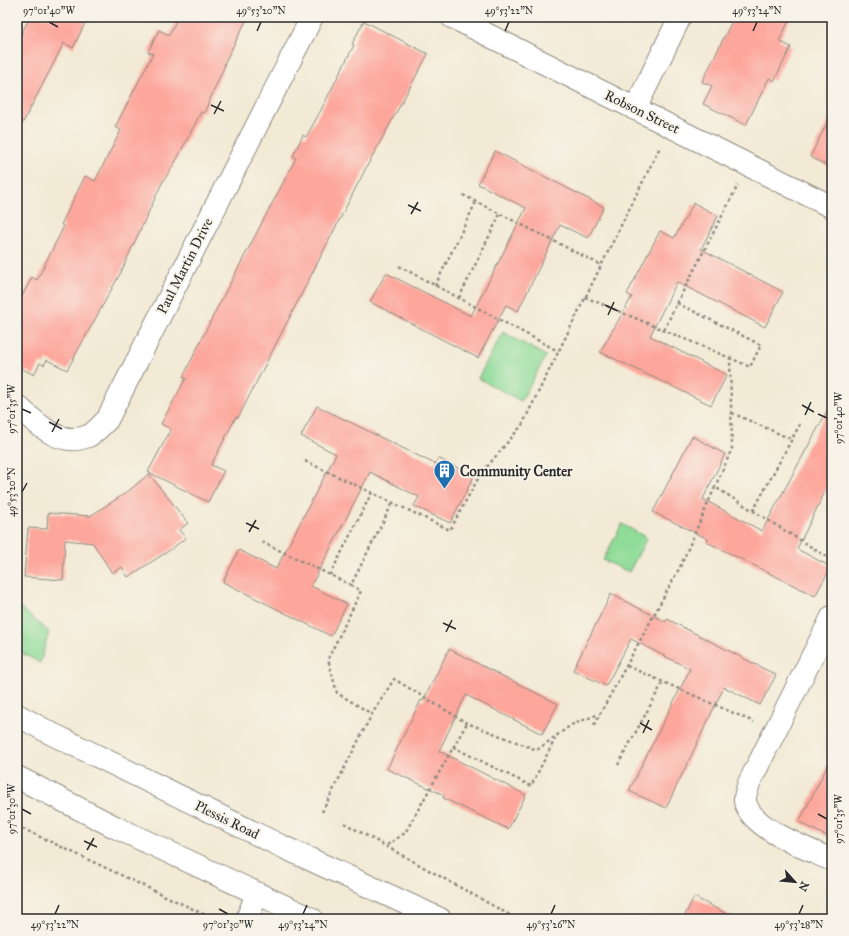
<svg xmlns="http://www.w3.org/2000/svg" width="849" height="936" viewBox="0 0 849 936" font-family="'IM FELL Great Primer',serif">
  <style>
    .green { fill: #8fdc99; stroke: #5d8462 }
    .building { fill: #fda69b }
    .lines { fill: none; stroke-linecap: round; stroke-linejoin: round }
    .minor-casing { stroke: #8e8a80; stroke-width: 24 }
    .major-casing { stroke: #8e8a80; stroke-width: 24 }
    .path { stroke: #8e8a80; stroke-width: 2.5; stroke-dasharray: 3 3; stroke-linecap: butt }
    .minor { stroke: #fff; stroke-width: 22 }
    .major { stroke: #fff; stroke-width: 22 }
    .ticks { fill: none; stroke: #2b2b2b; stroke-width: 1.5 }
    .labels { text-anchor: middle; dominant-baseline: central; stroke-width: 4; stroke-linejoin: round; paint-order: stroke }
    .street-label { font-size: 14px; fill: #2b2b2b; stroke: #f7f3e8 }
    .poi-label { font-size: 14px; font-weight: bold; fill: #2b2b2b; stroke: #f7f3e8; text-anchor: start }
    .neatline { fill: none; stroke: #2b2b2b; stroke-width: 1.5 }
    .ticks-label { font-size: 10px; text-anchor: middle; fill: #2b2b2b }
  </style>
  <rect width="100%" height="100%" fill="#f7f3e8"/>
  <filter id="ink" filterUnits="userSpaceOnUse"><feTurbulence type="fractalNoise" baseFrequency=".025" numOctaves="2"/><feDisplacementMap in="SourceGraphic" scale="8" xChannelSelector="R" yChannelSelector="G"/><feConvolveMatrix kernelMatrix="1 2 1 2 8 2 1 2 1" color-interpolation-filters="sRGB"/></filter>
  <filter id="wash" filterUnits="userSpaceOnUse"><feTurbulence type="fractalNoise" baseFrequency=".012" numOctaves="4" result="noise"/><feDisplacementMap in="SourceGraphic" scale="16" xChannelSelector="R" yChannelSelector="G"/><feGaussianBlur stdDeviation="0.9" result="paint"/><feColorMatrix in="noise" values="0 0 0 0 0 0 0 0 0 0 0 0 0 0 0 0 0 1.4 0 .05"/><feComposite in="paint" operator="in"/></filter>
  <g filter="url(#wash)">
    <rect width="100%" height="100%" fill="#f2ead5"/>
    <g class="green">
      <path d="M503 332 546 356 521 401 478 378Z"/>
      <path d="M622 524 647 538 629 572 603 560Z"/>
      <path d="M17 605 49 632 40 663 17 650Z"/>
    </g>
    <g id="blocks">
      <g class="building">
        <path d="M30 17H88L73 48 64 43 17 134V42Z"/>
        <path d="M178 17H248L224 64 225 65 204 113 201 112 177 159 161 185 120 274 67 370 47 360 44 365 40 363 34 375 17 366V306L32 277 37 280 64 226 61 225 85 176 95 181 121 130 115 127 153 54 148 52 159 30 169 35Z"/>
        <path d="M734 17H791L779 41 791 47 774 81 769 78 746 125 703 104 712 86 702 82Z"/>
        <path d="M364 21 428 54 366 168 238 418 236 417 211 465 224 471 208 502 148 472 171 429 161 424 186 378 183 377 214 314 296 158 293 156 303 135 306 137 320 112 354 45 352 44Z"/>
        <path d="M832 113V168L810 157Z"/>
        <path d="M495 151 604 207 588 238 560 225 518 311 506 305 478 358 370 302 386 273 471 316 526 208 478 184Z"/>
        <path d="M694 203 718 216 701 249 783 292 765 327 677 282 650 336 727 375 711 405 600 352 632 297 627 294 660 231 674 238Z"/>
        <path d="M832 402V477L797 549 831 567 815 596 707 542 708 539 653 512 692 436 725 454 703 499 762 531Z"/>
        <path d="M317 406 435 464 438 458 474 476 450 523 414 506 419 497 370 472 311 586 347 604 331 636 223 582 239 550 276 569 336 454 301 436Z"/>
        <path d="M149 474 188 523 179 530 186 538 170 550 128 577 122 567 112 573 93 543 65 540 63 580 24 577 28 528 47 529 48 513 90 516 126 493Z"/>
        <path d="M611 594 666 622 667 619 776 675 760 705 724 687 666 808 629 791 690 669 631 639 606 686 573 670Z"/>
        <path d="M449 649 558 704 542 734 466 695 439 751 526 795 508 829 443 798 444 795 387 769 421 700 423 701Z"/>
        <path d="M832 757V839L799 822Z"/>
        <path d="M694 897 737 919H683Z"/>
      </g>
    </g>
  </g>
  <g filter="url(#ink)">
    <use href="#blocks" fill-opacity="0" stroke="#8e8a80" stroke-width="1"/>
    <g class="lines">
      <defs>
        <g id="minor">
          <path d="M452 17 832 207"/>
          <path d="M635 109 680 17"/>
          <path d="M17 406C37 423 59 448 88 436 94 434 101 425 107 420L312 17"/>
          <path d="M832 617 749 783C748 788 744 796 745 801 749 828 810 850 832 860"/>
          <path d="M247 919 257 894"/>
        </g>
        <g id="major">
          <path d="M17 715 50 733 281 846 440 919"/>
          <path d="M17 777 115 827 312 919"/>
        </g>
      </defs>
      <use href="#minor" class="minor-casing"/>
      <use href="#major" class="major-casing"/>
      <g class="path">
        <path d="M463 195 601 265"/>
        <path d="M399 266 558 351"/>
        <path d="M435 286 476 202"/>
        <path d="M585 297 730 358 732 449 715 487"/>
        <path d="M459 298 500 214"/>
        <path d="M677 303 738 185"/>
        <path d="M664 330 677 303 761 345 750 367 730 358"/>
        <path d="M732 413 791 439"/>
        <path d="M305 461 450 530 480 475 522 425 660 147"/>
        <path d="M753 511 800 424"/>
        <path d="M262 542 351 585 393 502"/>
        <path d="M330 575 372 492"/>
        <path d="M351 585 361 591 328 659 337 693 372 714"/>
        <path d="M627 666 754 722"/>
        <path d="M594 725 680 567 715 487 832 560"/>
        <path d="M453 747 531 786 557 735"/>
        <path d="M618 765 663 682"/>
        <path d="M322 812 372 714 394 679 467 723 537 750 571 725 599 714"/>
        <path d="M344 823 517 919"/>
        <path d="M17 826 214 919"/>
        <path d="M387 845 405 833 467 723"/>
      </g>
      <use href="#minor" class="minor"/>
      <use href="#major" class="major"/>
    </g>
  </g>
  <path class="ticks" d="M49 22 58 27M257 31 261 22M505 31 509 22M753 31 757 22M211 105 224 111M214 114 221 101M408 205 421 211M411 214 418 202M605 305 618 311M608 315 614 302M802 405 814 412M22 409 31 413M818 414 827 418M805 415 811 402M49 422 62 429M52 432 59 419M22 492 27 483M246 523 259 529M249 532 256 520M443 623 456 629M446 632 452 620M640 723 652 730M643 733 649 720M22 809 31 814M818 814 827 819M84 841 97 847M87 850 94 838M219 909 228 914M55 914 59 905M303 914 307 905M551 914 555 905M799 914 803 905"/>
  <defs>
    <symbol id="building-pin" viewBox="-11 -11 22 30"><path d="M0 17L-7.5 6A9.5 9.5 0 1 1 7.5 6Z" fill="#1f6fb2" stroke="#f7f3e8"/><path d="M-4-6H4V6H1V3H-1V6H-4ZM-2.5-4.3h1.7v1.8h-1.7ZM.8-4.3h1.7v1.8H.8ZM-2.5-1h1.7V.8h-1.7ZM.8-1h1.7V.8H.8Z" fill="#fff"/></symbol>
  </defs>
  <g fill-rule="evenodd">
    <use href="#building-pin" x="432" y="458" width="25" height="34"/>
  </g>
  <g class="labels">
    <g class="street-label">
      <text transform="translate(642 112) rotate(26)">Robson Street</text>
      <text transform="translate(185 266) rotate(-63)">Paul Martin Drive</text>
      <text transform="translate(227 820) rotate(26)">Plessis Road</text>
    </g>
    <g class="poi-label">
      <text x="460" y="471">Community Center</text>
    </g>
  </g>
  <rect width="849" height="936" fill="none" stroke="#f7f3e8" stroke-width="44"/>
  <g transform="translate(795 882) rotate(117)" stroke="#f7f3e8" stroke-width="3" paint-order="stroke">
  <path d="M0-3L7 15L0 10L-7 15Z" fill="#2b2b2b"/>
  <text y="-6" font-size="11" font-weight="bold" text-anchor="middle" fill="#2b2b2b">N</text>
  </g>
  <rect x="22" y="22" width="805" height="892" class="neatline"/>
  <g class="ticks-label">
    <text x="49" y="14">97°01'40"W</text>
    <text x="261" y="14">49°53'20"N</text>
    <text x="509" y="14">49°53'22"N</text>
    <text x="757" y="14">49°53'24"N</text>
    <text transform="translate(11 409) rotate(-90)" y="4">97°01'35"W</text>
    <text transform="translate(838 418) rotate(-90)" y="4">97°01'40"W</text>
    <text transform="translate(11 492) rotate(-90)" y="4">49°53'20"N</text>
    <text transform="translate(11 809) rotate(-90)" y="4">97°01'30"W</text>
    <text transform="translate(838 819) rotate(-90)" y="4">97°01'35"W</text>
    <text x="55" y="928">49°53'22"N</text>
    <text x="228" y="928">97°01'30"W</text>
    <text x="303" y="928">49°53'24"N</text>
    <text x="551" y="928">49°53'26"N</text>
    <text x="799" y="928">49°53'28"N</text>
  </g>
</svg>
